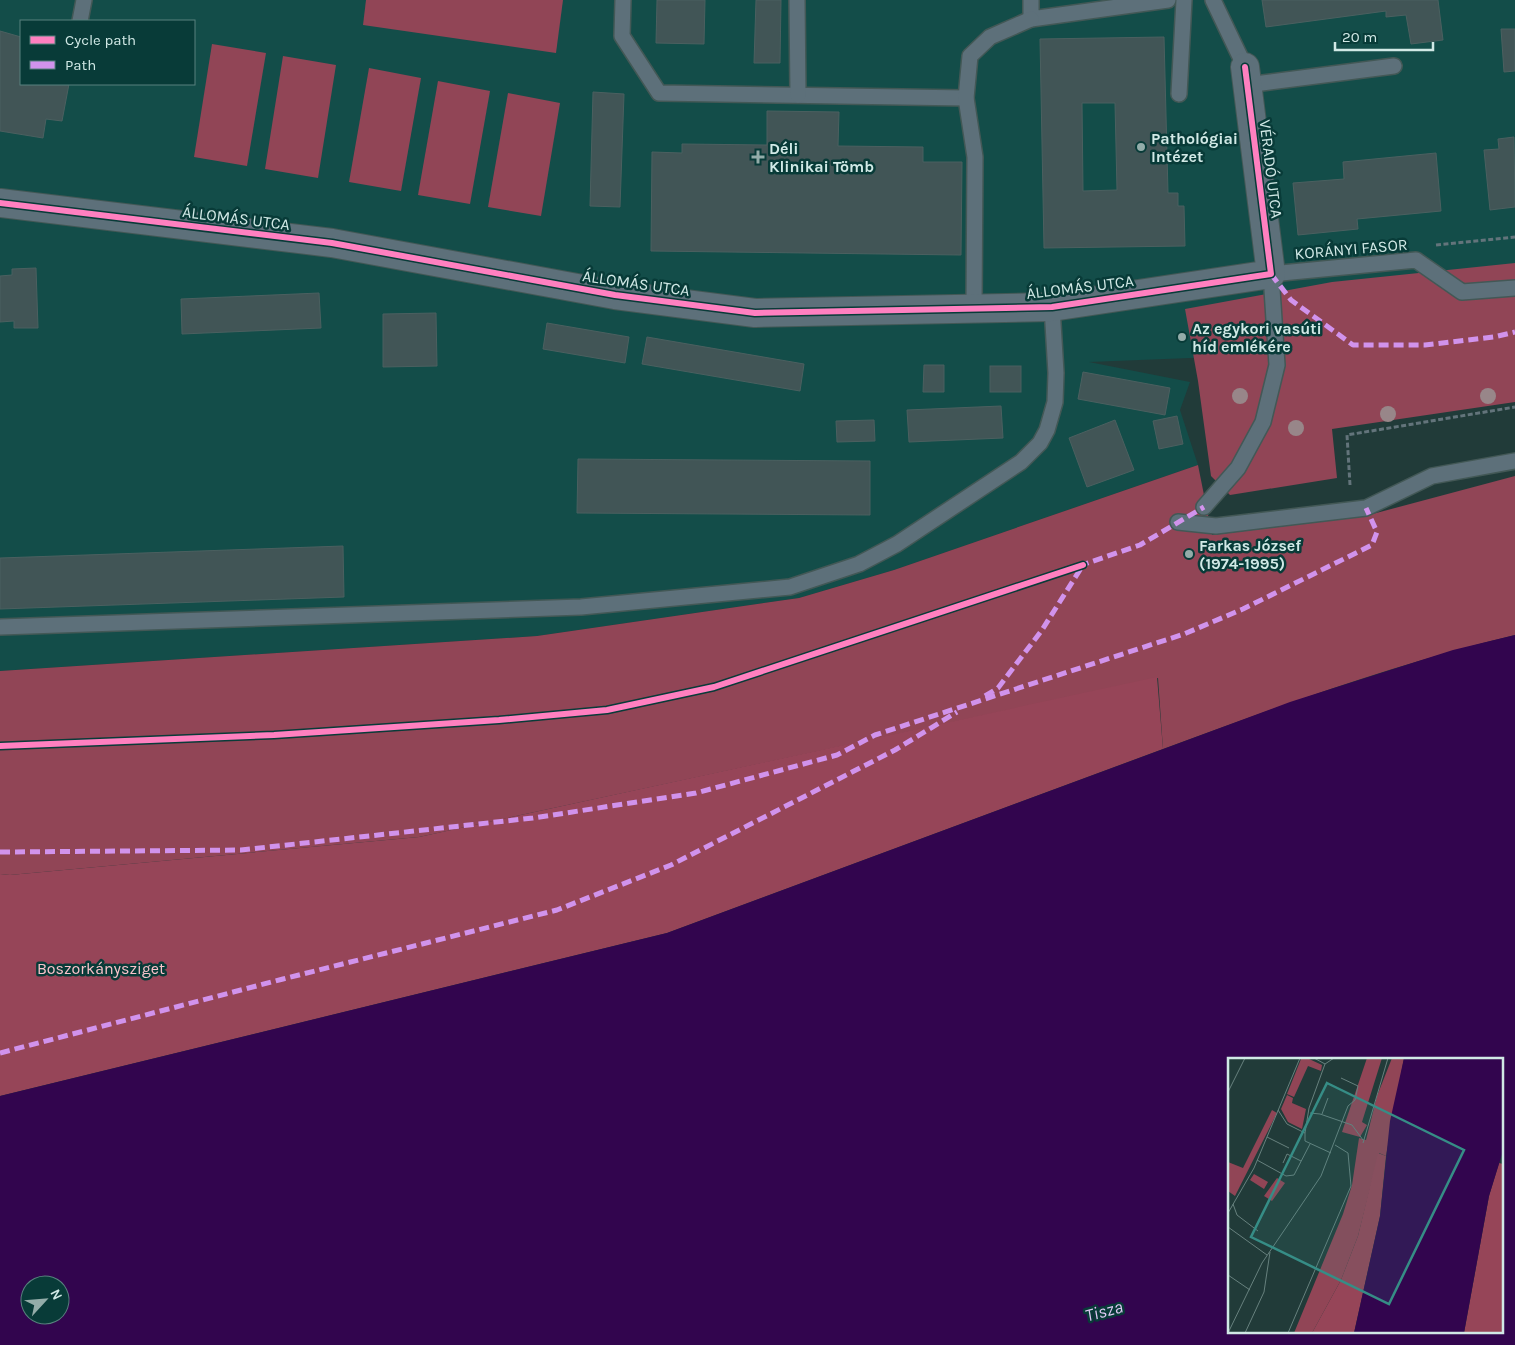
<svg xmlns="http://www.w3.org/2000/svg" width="1515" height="1345" viewBox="0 0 1515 1345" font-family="Karla,sans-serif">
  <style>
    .built { fill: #134d49; fill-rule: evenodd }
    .green { fill: #914556 }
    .forest { fill: #964558 }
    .water { fill: #32054e; fill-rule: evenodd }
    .building { fill: #415556; stroke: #4b6060; fill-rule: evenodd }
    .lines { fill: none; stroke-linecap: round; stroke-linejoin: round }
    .service-casing { stroke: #435856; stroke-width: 18 }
    .minor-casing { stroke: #435856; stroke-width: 30 }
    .path { stroke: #63747b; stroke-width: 3; stroke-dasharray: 5 2.5; stroke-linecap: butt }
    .service { stroke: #5d707a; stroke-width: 15 }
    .minor { stroke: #5d707a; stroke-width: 28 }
    .quiet { stroke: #d193ec; stroke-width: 5; stroke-dasharray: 10 5; stroke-linecap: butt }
    .cycleway-casing { stroke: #083b38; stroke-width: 9 }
    .cycleway { stroke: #ff80c0; stroke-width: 6 }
    .tree { fill: #988689 }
    .poi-dot { fill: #93aca9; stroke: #083b38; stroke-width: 2 }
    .labels { text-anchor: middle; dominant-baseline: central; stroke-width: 5; stroke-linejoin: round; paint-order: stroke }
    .poi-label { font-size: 16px; font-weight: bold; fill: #d1e9e6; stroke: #083b38; text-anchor: start }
    .street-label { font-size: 16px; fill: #d1e9e6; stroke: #083b38 }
    .park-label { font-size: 16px; fill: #fac3cb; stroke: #083b38 }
    .water-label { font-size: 18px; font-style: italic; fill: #dfc9f4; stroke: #083b38 }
    .inset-road { fill: none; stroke: #67817e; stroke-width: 1 }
    .view { fill: #368d86; fill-opacity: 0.15; stroke: #368d86; stroke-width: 2.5 }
    .inset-edge { fill: none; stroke: #d1e9e6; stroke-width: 2.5 }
  </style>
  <rect width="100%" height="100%" fill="#213b39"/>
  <path class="built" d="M0 0H1515V345L1089 362 1190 382 1180 410 1198 465 894 570 799 598 537 636 0 671ZM21 21H194V84H21Z"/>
  <g class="green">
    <path d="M366 0H563L556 53 363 25Z"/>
    <path d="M212 44 266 53 247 166 194 157Z"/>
    <path d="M283 56 336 65 318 178 265 169Z"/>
    <path d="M369 68 421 78 401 191 349 182Z"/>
    <path d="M438 81 490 91 470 204 418 195Z"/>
    <path d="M508 93 560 103 541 216 488 207Z"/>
    <path d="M1515 263V402L1332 429 1337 478 1230 495 1211 476 1198 381 1185 309 1332 282Z"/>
    <path d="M1198 465 1212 535 1365 516 1515 476V635C1395 664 1279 706 1163 749L1158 678 419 837 10 875 0 874V671L537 636 799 598 894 570Z"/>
  </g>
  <path class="forest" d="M1157 677 1163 749 667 933 0 1096V874L10 875 419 837Z"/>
  <path class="water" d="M1515 635V1345H0V1096L667 933 1290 702 1453 650ZM1229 1059H1501V1331H1229ZM30 1285H60V1315H30Z"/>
  <g class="building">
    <path d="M657 0H705L704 44 656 43Z"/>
    <path d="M756 0H781L780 63H754Z"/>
    <path d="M1262 0H1438L1443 40 1411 44 1406 15 1386 17V11L1266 27Z"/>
    <path d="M1501 29H1515V71L1504 72Z"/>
    <path d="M0 31 21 37V84H69L62 121 46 119 43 138 0 131Z"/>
    <path d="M1164 37 1168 193H1178V206H1184L1185 246 1044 248 1040 39ZM1082 103H1115L1117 190 1083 191Z"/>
    <path d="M593 92 624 94 620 207 590 206Z"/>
    <path d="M767 111 839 112 838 146 923 147V162H962L961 255 651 251 652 152 682 153V144L767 145Z"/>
    <path d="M1514 137 1515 207 1490 210 1484 150 1499 149 1498 139Z"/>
    <path d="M1436 153 1441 211 1357 219 1358 229 1298 235 1293 183 1344 179 1343 162Z"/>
    <path d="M36 268 38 328H14V321L0 322V276L12 275V269Z"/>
    <path d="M319 293 321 328 182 334 181 299Z"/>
    <path d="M436 313 437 366 383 367V314Z"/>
    <path d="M547 323 629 337 625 363 543 349Z"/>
    <path d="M647 337 804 364 800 391 642 364Z"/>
    <path d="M924 365H944V392H923Z"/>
    <rect x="990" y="366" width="31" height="26"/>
    <path d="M1083 372 1170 388 1165 415 1078 399Z"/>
    <path d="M1001 406 1003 438 909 442 907 410Z"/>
    <path d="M1177 416 1183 444 1159 449 1153 421Z"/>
    <path d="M874 420 875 441 837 442 836 421Z"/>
    <path d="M1115 420 1134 470 1087 487 1069 438Z"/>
    <path d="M578 459 870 461V515L577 513Z"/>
    <path d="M343 546 344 597 0 609V558Z"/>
  </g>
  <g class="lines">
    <defs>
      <g id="service">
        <path d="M623 0 622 36 659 93 966 98"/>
        <path d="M797 0 798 95"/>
        <path d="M1031 0V19L1168 0"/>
        <path d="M1213 0 1245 67"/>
        <path d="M80 21 84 0"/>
        <path d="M1247 85 1394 66"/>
        <path d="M1179 94 1184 0"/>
        <path d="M974 309 975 157 966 98 970 56 990 37 1031 19"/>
        <path d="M1204 507 1238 468 1263 422 1277 365 1271 274 1416 260 1462 292 1515 288"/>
        <path d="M1178 522 1216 526 1366 508 1432 476 1515 461"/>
        <path d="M0 627 581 607 790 587 859 564 897 544 1021 462 1040 443 1047 430 1055 402 1056 373 1052 307"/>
      </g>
      <path id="minor" d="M0 203 332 243 615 295 755 313 1052 307 1271 274 1245 67"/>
    </defs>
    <use href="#service" class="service-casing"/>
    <use href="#minor" class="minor-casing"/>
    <g class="path">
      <path d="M1436 245 1515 237"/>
      <path d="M1350 485 1347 435 1515 407"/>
    </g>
    <use href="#service" class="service"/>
    <use href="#minor" class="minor"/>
    <g class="quiet">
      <path d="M1271 274 1291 300 1353 345H1425L1494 337 1515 332"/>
      <path d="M1079 566 1140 545 1204 507"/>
      <path d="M985 696 998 688 1042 630 1083 565"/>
      <path d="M0 852 241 850 533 818 696 793 837 755 875 735 1184 634 1243 609 1372 545 1377 532 1366 508"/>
      <path d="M0 1053 283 979 557 910 671 865 895 750 957 712"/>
    </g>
    <defs>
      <g id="cycleway">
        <path d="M0 203 332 243 615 295 755 313 1052 307 1271 274 1245 67"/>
        <path d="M0 746 274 735 499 720 607 710 714 687 1083 565"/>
      </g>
    </defs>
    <use href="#cycleway" class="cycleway-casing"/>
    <use href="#cycleway" class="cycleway"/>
  </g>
  <g class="tree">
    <circle cx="1240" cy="396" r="8"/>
    <circle cx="1488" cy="396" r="8"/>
    <circle cx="1388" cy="414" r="8"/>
    <circle cx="1296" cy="428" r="8"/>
  </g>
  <g class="poi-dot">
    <circle cx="1141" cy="147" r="5"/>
    <path d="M755.5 149.5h5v5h5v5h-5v5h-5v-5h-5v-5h5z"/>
    <circle cx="1182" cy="337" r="5"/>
    <circle cx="1189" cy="554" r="5"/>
  </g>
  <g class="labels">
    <g class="poi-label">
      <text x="1151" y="138">Pathológiai<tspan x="1151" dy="18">Intézet</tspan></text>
      <text x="769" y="148">Déli<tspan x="769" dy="18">Klinikai Tömb</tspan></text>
      <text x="1192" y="328">Az egykori vasúti<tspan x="1192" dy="18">híd emlékére</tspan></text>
      <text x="1199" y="545">Farkas József<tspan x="1199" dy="18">(1974-1995)</tspan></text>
    </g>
    <g class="street-label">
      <text transform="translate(1271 169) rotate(83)">VÉRADÓ UTCA</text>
      <text transform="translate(236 218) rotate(7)">ÁLLOMÁS UTCA</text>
      <text transform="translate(1351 249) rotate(-5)">KORÁNYI FASOR</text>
      <text transform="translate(636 283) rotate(8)">ÁLLOMÁS UTCA</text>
      <text transform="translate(1080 287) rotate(-7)">ÁLLOMÁS UTCA</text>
    </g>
    <g class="park-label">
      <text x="101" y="968">Boszorkánysziget</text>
    </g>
    <g class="water-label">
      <text transform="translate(1104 1311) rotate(-15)">Tisza</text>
    </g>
  </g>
  <g transform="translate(1228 1058)">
    <rect width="275" height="275" fill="#213b39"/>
    <path d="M79 0 94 7 93 13 80 8 66 39 59 36 73 1ZM139 0H154L134 64 139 67 132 79 114 74ZM164 0H176L158 98 151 95 130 178 113 222 84 275H66L115 156 124 127 131 80 138 82 149 38ZM59 37 65 40 64 45 78 51 74 71 60 64 53 51ZM44 52 49 55 7 138 0 133V104L15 110ZM26 116 40 124 36 131 22 122ZM49 120 57 125 44 143 36 138Z" fill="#914556"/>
    <path d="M150 95 158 98 152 158 126 275H84L113 222 130 178ZM271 105 275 106V275H236L261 138Z" fill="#964558"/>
    <path d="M176 0H275V93L261 138 236 275H126L152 158 162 63Z" fill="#32054e"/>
    <path class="inset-road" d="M86 0 97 6 106 0M0 34 17 0M50 52 59 66 77 75 81 50 97 6M82 55 92 56 124 67 135 82M94 56 100 40M77 75V83L103 95M39 79 61 90M135 85 160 0M29 102 58 118 66 117 82 86M55 105 59 96 73 103M5 146 9 157 30 173M0 155 26 110 72 0M0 169 39 197M0 217 22 232M0 275 34 205 93 118 120 48 127 42 130 28 113 20M17 275 36 234 42 194M60 275 123 128 120 95 107 87"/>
    <path class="view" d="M99 25 236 92 161 246 23 179Z"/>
    <rect width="275" height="275" class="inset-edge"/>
  </g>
  <rect x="20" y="20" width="175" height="65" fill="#083b38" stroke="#58817e"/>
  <rect x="30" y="36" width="25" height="8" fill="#ff80c0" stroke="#58817e"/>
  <text x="65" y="45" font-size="15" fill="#d1e9e6">Cycle path</text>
  <rect x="30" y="61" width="25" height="8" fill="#d193ec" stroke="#58817e"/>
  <text x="65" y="70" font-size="15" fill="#d1e9e6">Path</text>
  <g transform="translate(45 1300) rotate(64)"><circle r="24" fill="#083b38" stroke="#58817e"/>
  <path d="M0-4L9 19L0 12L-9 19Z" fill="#93aca9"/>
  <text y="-8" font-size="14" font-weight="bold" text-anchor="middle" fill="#d1e9e6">N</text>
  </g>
  <path d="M1335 42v8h98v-8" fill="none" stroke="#d1e9e6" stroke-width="2.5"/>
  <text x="1342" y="42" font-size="15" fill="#d1e9e6" stroke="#083b38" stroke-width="4" paint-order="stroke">20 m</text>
</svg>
